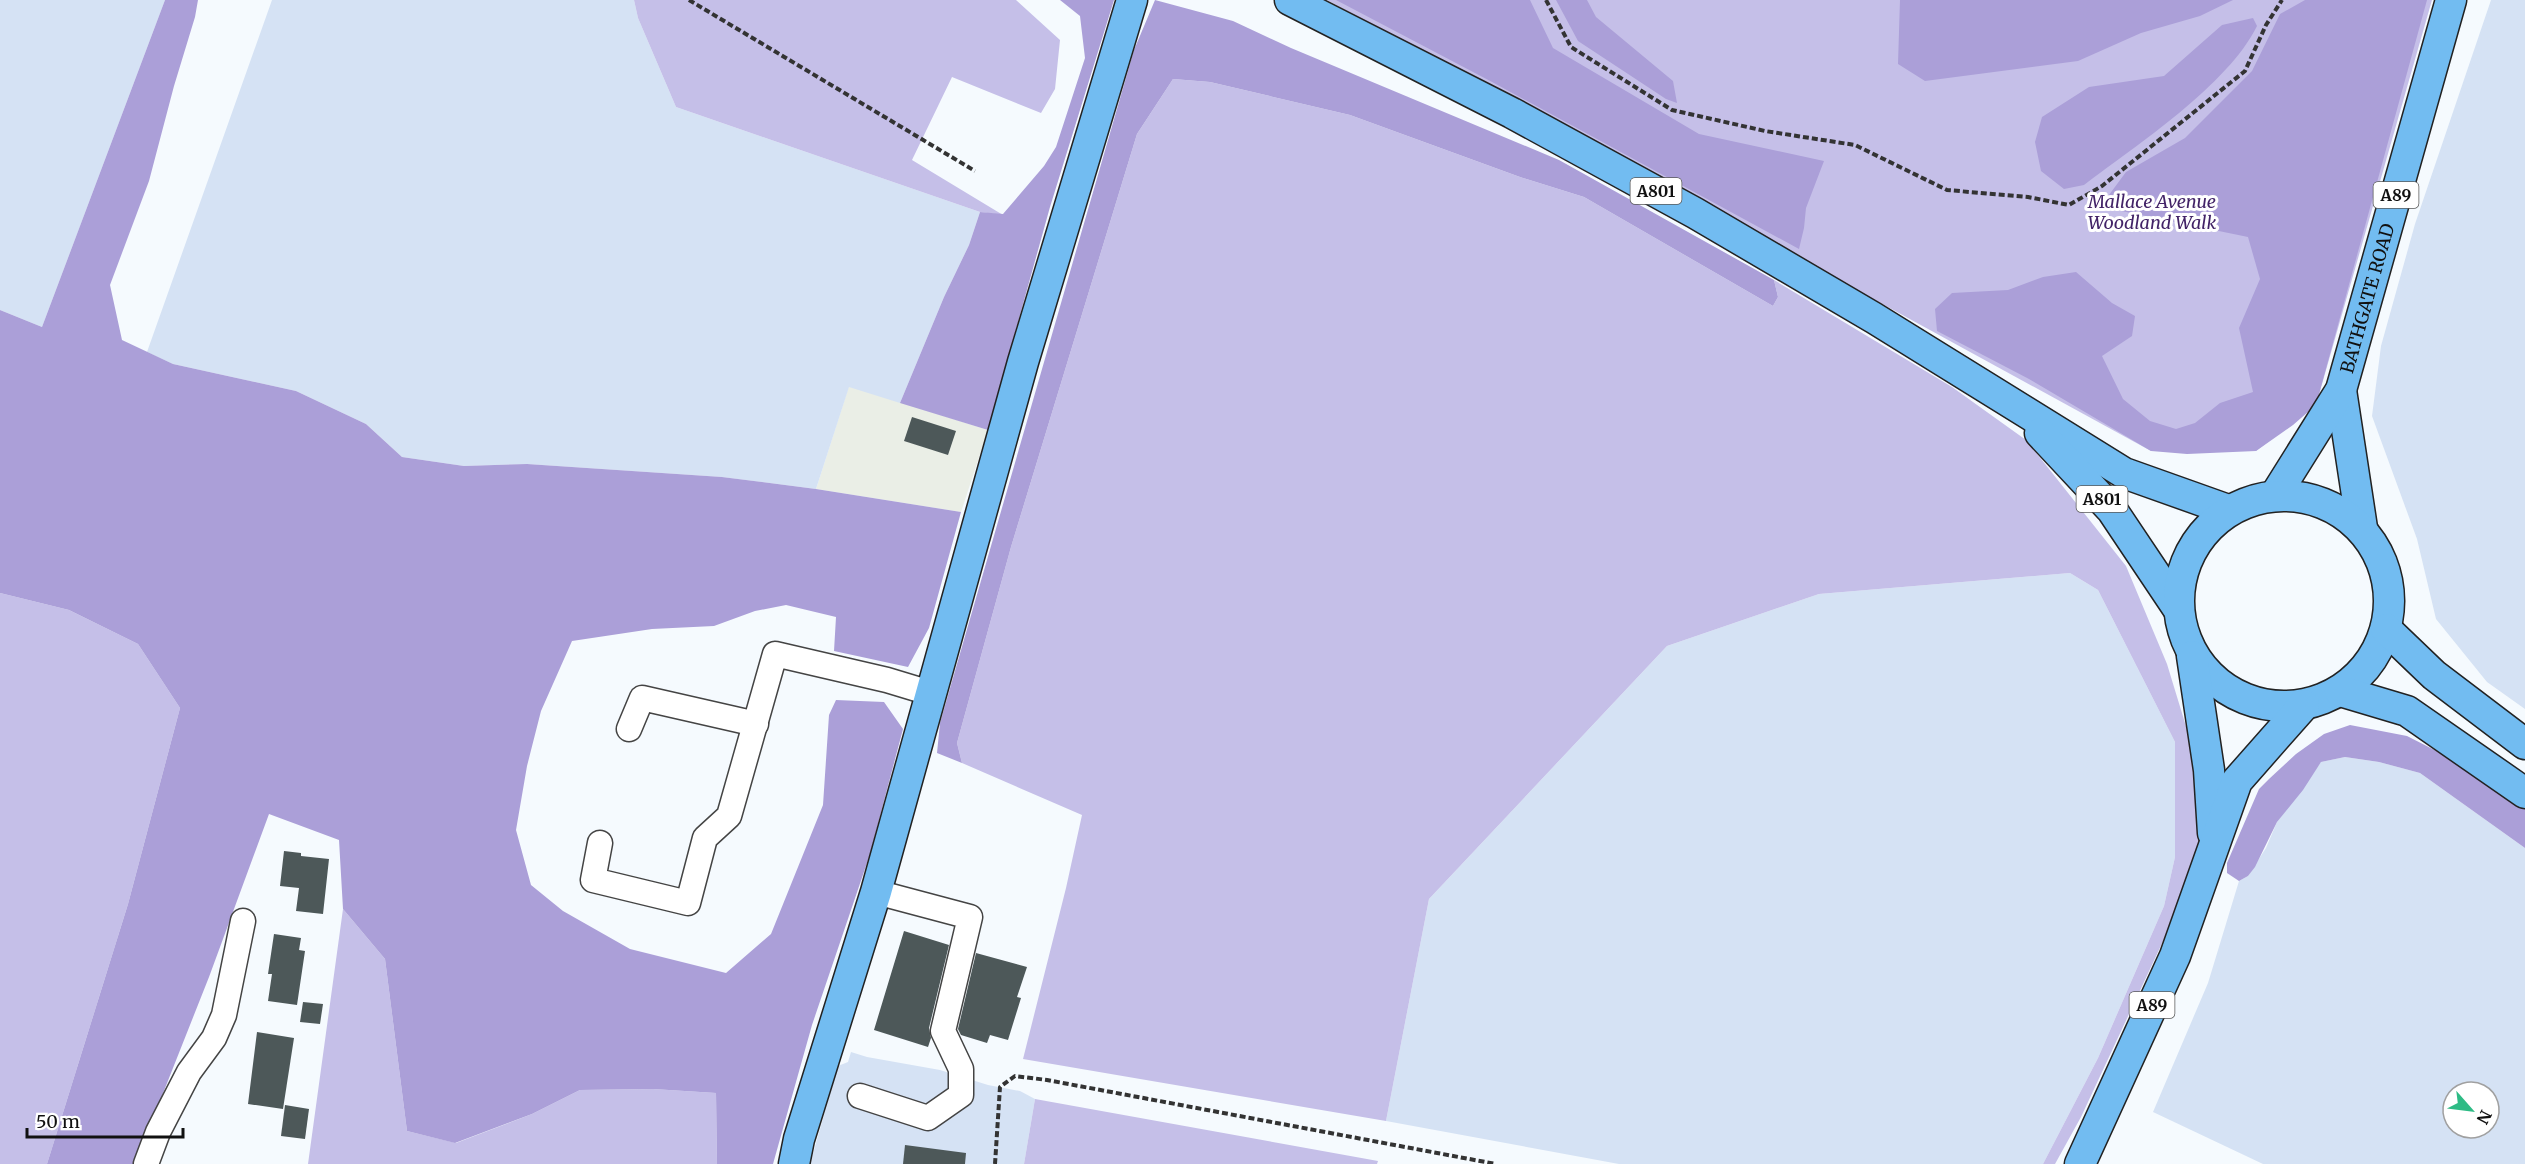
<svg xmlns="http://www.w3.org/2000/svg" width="2525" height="1164" viewBox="0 0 2525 1164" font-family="Merriweather,serif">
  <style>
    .industrial { fill: #eaeee6 }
    .farmland { fill: #d5e2f4; fill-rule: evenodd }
    .green { fill: #c5bfe8 }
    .forest { fill: #ab9fd8 }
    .building { fill: #4d5859 }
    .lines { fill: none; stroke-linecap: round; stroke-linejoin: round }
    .minor-casing { stroke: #444; stroke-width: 27 }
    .major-casing { stroke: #222; stroke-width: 33 }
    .path { stroke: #333; stroke-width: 4; stroke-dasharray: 6 3; stroke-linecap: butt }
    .minor { stroke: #fff; stroke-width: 24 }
    .major { stroke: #72bcf1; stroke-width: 30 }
    .labels { text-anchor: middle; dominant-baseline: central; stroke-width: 6; stroke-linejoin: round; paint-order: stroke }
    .shield { fill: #fff; stroke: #585858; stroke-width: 1.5 }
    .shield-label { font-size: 16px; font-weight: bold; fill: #111 }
    .park-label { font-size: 18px; font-style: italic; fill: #422367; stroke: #fff }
    .street-label { font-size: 18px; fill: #111; stroke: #fff }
  </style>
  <rect width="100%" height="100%" fill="#f5fafe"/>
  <path class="industrial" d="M849 386 988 430 961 512 816 489Z"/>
  <g class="farmland">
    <path d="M0 0H165L42 327 0 310Z"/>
    <path d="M272 0H634L638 18 676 107 980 212 969 245 944 297 900 403 849 387 816 489 722 477 527 464 464 466 402 457 366 424 296 391 173 364 147 352Z"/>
    <path d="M2491 0H2525V709L2487 682 2436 619 2417 539 2372 416 2381 346 2415 224Z"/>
    <path d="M2070 573 2098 590 2175 742V857L2164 906 2098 1058 2043 1164H1619L1386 1121 1429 899 1667 646 1819 594Z"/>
    <path d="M2345 757 2379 762 2420 773 2525 848V1164H2263L2153 1112 2208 983 2239 881 2248 876 2266 848 2277 822 2321 762ZM2453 1092H2489V1128H2453Z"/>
    <path d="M851 1052 867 1057 940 1070 988 1085 1020 1091 1035 1099 1024 1164H810L838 1066 848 1062Z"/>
  </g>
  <g class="green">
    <path d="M634 0H1016L1060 40 1055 89 1041 113 952 77 912 160 1003 215 980 212 676 107 638 18Z"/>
    <path d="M1327 0H2432L2316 405 2256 451H2151Z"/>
    <path d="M1173 79 1210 82 1350 115 1520 177 1584 197 1773 306 1778 297 1774 280 1952 387 2026 440 2126 566 2167 664 2199 769 2203 831 2185 894 2081 1117 2055 1164H2043L2098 1058 2164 906 2175 857V742L2098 590 2070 573 1819 594 1667 646 1429 899 1386 1121 1023 1059 1066 888 1082 815 962 763 957 743 1011 547 1137 134Z"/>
    <path d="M0 593 69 610 138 644 180 708 128 904 47 1164H0Z"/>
    <path d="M343 909 385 959 407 1131 456 1143 532 1114 580 1090 653 1089 716 1093 717 1164H308Z"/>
    <path d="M1035 1099 1378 1161 1377 1164H1024Z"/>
  </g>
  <g class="forest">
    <path d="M165 0H198L195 17 174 86 149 181 110 285 122 340 173 364 296 391 366 424 402 457 464 466 527 464 722 477 816 489 961 512 929 628 908 667 834 651 836 617 786 605 755 611 714 626 652 629 572 641 541 711 527 766 516 830 531 885 563 911 630 949 726 973 771 934 823 805 829 715 836 700 884 702 903 729 870 854 812 1025 773 1164H717L716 1093 653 1089 580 1090 532 1114 455 1143 407 1131 385 959 343 909 339 840 269 814 209 977 135 1164H47L128 904 180 708 138 644 69 610 0 593V310L42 327Z"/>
    <path d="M1060 0H1114L1050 207 988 430 900 403 944 297 969 245 980 212 1003 214 1044 166 1056 147 1085 58 1080 16Z"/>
    <path d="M1155 0 1233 21 1291 48 1559 160 1774 280 1778 297 1773 306 1584 197 1520 177 1350 115 1210 82 1173 79 1137 134 1011 547 957 743 962 763 937 753 940 723 1134 50Z"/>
    <path d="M1336 0H1530L1553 48 1699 134 1824 161 1806 208 1804 228 1799 249 1494 83Z"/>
    <path d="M1556 0H1587L1596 17 1673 81 1677 103 1666 99 1578 41Z"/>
    <path d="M1900 0H2233L2200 16 2141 33 2078 61 1925 81 1898 64Z"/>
    <path d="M2305 0H2427L2316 405 2293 425 2256 451 2187 454 2151 451 2029 379 1937 331 1935 309 1952 293 2008 290 2043 277 2076 272 2112 303 2135 316 2132 336 2102 356 2123 399 2150 421 2176 429 2195 423 2220 403 2253 392 2239 328 2260 279 2248 237 2107 208 2106 199 2126 172 2185 138 2252 71 2280 14Z"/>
    <path d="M2253 18 2257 26C2228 85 2137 145 2084 185L2064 189 2041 171 2035 142 2042 117 2089 87 2164 76 2222 25Z"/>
    <path d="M2350 725 2407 736 2464 765 2525 809V848L2420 773 2379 762 2345 757 2321 762 2303 790 2277 822 2255 867 2248 876 2239 881 2227 873V863L2259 789 2269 779 2296 754 2324 734Z"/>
  </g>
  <g class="building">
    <path d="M912 417 956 431 948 455 904 441Z"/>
    <path d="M284 851 301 853V856L329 859 323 914 296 911 299 888 280 886Z"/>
    <path d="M904 931 949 945 929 1028 931 1038 928 1047 874 1030Z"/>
    <path d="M274 934 301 938 299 950 305 951 297 1005 268 1001 272 974H268Z"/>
    <path d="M976 953 1027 967 1017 997 1021 998 1008 1040 990 1035 987 1043 961 1035 958 1029Z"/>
    <path d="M303 1002 323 1004 320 1024 300 1022Z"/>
    <path d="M257 1032 294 1038 283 1109 248 1104Z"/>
    <path d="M285 1105 309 1109 305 1139 281 1136Z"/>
    <path d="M905 1145 966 1153 965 1164H903Z"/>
  </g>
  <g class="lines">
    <defs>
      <g id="minor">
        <path d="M629 729 642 698 756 724"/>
        <path d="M600 843 593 880 688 903 705 838 729 816 775 654 887 680 930 693"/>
        <path d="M860 1096 928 1118 961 1095V1069L943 1031 970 917 876 892"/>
        <path d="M146 1164 158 1132 189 1072 214 1038 224 1015 243 921"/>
      </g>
      <g id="major">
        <path d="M1290 0 1512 113 1695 213 1874 318 2124 473 2228 510"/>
        <path d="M2341 390 2362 528"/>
        <path d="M2040 433 2112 510 2177 607"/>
        <path id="s1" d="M2276 494 2341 390 2451 0"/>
        <circle cx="2284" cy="601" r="105"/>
        <path d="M2386 629 2434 675 2525 744"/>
        <path d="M2192 656 2209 770 2213 833"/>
        <path d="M2340 691 2407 711 2525 793"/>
        <path d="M794 1164 799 1139 876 892 1023 362 1132 0"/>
        <path d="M2080 1164 2175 956 2237 781 2304 705"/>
      </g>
    </defs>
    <use href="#minor" class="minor-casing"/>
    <use href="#major" class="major-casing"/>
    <g class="path">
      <path d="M689 0 975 171"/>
      <path d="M1546 0 1571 47 1672 110 1765 131 1855 145 1947 190 2028 197 2069 205 2102 186 2245 71 2266 25 2282 0"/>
      <path d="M995 1164 1000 1087 1015 1076 1047 1080 1496 1164"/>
    </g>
    <use href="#minor" class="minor"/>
    <use href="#major" class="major"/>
  </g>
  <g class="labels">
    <g class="shield">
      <rect x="1630.5" y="178" width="51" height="26" rx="4.5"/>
      <rect x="2373.5" y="182" width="45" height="26" rx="4.5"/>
      <rect x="2076.5" y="486" width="51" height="26" rx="4.5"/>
      <rect x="2129.5" y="992" width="45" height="26" rx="4.5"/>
    </g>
    <g class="shield-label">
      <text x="1656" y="191">A801</text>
      <text x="2396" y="195">A89</text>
      <text x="2102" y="499">A801</text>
      <text x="2152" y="1005">A89</text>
    </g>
    <g class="park-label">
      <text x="2152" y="201">Mallace Avenue<tspan x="2152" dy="21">Woodland Walk</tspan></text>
    </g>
    <g class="street-label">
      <text stroke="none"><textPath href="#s1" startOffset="218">BATHGATE ROAD</textPath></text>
    </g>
  </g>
  <g transform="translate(2471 1110) rotate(118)"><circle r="28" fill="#ffffff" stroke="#a0a0a0" stroke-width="1.5"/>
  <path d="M0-4.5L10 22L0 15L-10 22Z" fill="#2ebb85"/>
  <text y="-9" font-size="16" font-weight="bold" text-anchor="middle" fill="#111111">N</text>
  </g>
  <path d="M27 1128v9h156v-9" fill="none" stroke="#111111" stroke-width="3"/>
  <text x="36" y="1128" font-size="18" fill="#111111" stroke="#ffffff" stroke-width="4.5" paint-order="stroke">50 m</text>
</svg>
